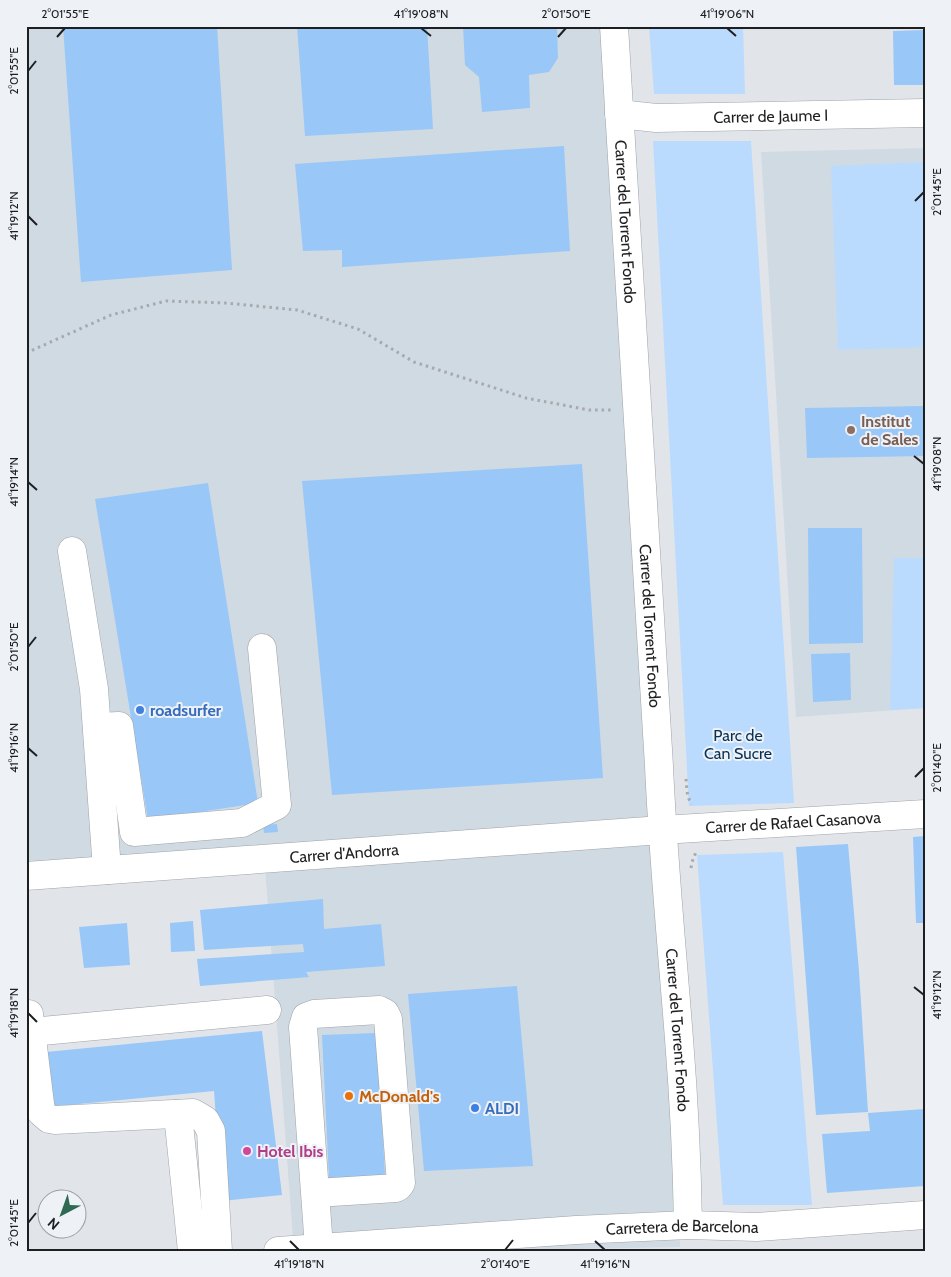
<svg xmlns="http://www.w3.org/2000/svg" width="951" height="1277" viewBox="0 0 951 1277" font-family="Cabin,sans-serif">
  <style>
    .built { fill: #d0dae3 }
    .green { fill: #badbfe }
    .building { fill: #99c7f7 }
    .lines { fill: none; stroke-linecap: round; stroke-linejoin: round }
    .minor-casing { stroke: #9fa3a7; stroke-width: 29 }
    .path { stroke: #a6a9ad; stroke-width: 3; stroke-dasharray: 2.5 4; stroke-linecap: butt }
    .minor { stroke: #fff; stroke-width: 28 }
    .ticks { fill: none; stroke: #1e1f21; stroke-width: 2 }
    .education-dot { fill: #8d6e63; stroke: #eef2f6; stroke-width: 2 }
    .shop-dot { fill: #3f7fe0; stroke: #eef2f6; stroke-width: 2 }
    .food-dot { fill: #e8710a; stroke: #eef2f6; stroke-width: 2 }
    .hotel-dot { fill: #d1479c; stroke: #eef2f6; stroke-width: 2 }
    .labels { text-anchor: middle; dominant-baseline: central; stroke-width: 4; stroke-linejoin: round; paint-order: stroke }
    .street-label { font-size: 16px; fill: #1e1f21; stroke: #eef2f6 }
    .education-label { font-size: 16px; font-weight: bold; fill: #785e54; stroke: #eef2f6; text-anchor: start }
    .shop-label { font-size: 16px; font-weight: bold; fill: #366cbe; stroke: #eef2f6; text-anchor: start }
    .park-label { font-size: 16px; fill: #053156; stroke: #eef2f6 }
    .food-label { font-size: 16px; font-weight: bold; fill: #c56008; stroke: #eef2f6; text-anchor: start }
    .hotel-label { font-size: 16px; font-weight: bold; fill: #b23c85; stroke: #eef2f6; text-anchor: start }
    .neatline { fill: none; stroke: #1e1f21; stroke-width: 2 }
    .ticks-label { font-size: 12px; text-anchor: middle; fill: #1e1f21 }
  </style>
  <rect width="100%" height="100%" fill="#e1e5e9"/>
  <g class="built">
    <path d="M26 26H617L679 1041 680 1247 474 1251H294L265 867 26 886Z"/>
    <path d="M925 148V708L796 717 761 152Z"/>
  </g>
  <g class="green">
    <path d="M649 26H743L745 94H654Z"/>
    <path d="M653 141H751L794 803 689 806Z"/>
    <path d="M925 162V347L838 350 831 166Z"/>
    <path d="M894 558H925V708L890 710Z"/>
    <path d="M783 852 812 1205H723L697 855Z"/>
  </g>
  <g class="building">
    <path d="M63 26H217L232 270 81 282Z"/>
    <path d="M297 26H427L433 129 305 136Z"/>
    <path d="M463 26H557L558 58 549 72 529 75 530 108 482 112 479 77 465 65Z"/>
    <path d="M925 30V85H894L893 31Z"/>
    <path d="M564 146 570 251 342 267V250L303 251 295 164Z"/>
    <path d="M925 406V456L807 458 805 408Z"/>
    <path d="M582 464 603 778 332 795 302 481Z"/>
    <path d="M208 483 258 803 148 820 95 499Z"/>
    <path d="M808 528H862L863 643 809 644Z"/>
    <path d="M850 653 851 700 813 702 811 654Z"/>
    <path d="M277 824 278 832 264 833 263 825Z"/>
    <path d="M925 836V923H916L913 837Z"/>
    <path d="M848 844 859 971 868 1112 816 1115 796 847Z"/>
    <path d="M323 899 324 929 381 924 385 966 306 972 309 977 200 986 197 959 304 952 303 944 204 950 200 910Z"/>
    <path d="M193 921 195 951 171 952 170 923Z"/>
    <path d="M127 923 130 965 84 968 79 927Z"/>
    <path d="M517 986 533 1166 424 1171 408 994Z"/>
    <path d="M262 1031 282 1195 222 1201 214 1091 48 1107 46 1052Z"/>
    <path d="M377 1033 385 1175 329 1178 322 1035Z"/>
    <path d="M925 1109V1186L827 1193 822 1134 870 1131 868 1113Z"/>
  </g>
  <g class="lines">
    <defs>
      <g id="minor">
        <path id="s1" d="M614 26 659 766C663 857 672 948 679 1039 684 1101 687 1163 688 1225"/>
        <path id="s2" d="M619 114 656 118 925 113"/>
        <path d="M72 551 94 689 107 870"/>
        <path d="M97 727 119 726 134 832 242 823 277 805 262 648"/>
        <path id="s3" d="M26 876 662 830 925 814"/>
        <path d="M29 1014 41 1112 49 1119 55 1120 193 1113 205 1120 211 1131 218 1251"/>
        <path d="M31 1032 267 1010"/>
        <path d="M178 1114 192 1251"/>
        <path d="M316 1193 396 1188 399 1186 401 1183 388 1019 385 1013 379 1010 314 1014 306 1017 303 1027 319 1248"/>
        <path id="s4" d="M278 1251 576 1230 688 1225 757 1227 925 1215"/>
      </g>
    </defs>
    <use href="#minor" class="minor-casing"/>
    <g class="path">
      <path d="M26 353 111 315 166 301 226 303 297 310 358 329 414 362 526 398 589 410H614"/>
      <path d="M686 779C687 787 686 797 692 804"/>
      <path d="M691 868 692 862 696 852"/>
    </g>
    <use href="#minor" class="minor"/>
  </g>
  <path class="ticks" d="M421 28 431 36M727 28 736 36M57 37 65 28M558 37 566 28M28 71 36 61M915 201 924 192M28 216 37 225M914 456 924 464M28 482 37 490M28 647 36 637M28 748 37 756M915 777 924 768M914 987 924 995M28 1013 37 1022M28 1223 36 1213M290 1241 299 1250M595 1241 605 1250M505 1250 513 1240"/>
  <circle class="education-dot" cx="851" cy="430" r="5"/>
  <g class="shop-dot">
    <circle cx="140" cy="710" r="5"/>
    <circle cx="475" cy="1108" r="5"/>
  </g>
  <circle class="food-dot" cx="349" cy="1096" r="5"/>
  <circle class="hotel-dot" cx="247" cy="1151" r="5"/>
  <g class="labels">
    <g class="street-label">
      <text stroke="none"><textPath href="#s2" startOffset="152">Carrer de Jaume I</textPath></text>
      <text stroke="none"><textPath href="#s1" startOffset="196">Carrer del Torrent Fondo</textPath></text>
      <text stroke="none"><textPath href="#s1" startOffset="601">Carrer del Torrent Fondo</textPath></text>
      <text stroke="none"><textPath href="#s3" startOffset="769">Carrer de Rafael Casanova</textPath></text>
      <text stroke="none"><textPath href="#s3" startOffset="319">Carrer d'Andorra</textPath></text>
      <text stroke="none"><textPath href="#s1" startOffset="1006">Carrer del Torrent Fondo</textPath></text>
      <text stroke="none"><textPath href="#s4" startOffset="405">Carretera de Barcelona</textPath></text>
    </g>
    <g class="education-label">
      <text x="861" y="421">Institut<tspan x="861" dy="18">de Sales</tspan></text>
    </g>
    <g class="shop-label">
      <text x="150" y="710">roadsurfer</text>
      <text x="485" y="1108">ALDI</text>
    </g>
    <g class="park-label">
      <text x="738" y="735">Parc de<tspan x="738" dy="18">Can Sucre</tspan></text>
    </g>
    <g class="food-label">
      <text x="359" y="1096">McDonald's</text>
    </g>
    <g class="hotel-label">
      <text x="257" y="1151">Hotel Ibis</text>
    </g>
  </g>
  <rect width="951" height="1277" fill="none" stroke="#eef2f6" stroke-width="55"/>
  <g transform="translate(62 1214) rotate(221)"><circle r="24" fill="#eef2f6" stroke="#9b9ea1"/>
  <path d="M0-4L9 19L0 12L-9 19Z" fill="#2e6953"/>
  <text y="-8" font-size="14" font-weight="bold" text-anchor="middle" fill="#1e1f21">N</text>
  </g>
  <rect x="28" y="28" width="896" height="1222" class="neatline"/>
  <g class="ticks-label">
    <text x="65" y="18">2°01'55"E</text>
    <text x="421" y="18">41°19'08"N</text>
    <text x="566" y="18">2°01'50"E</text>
    <text x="727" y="18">41°19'06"N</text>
    <text transform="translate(14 71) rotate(-90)" y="4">2°01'55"E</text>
    <text transform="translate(937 192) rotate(-90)" y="4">2°01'45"E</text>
    <text transform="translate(14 216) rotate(-90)" y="4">41°19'12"N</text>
    <text transform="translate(937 464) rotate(-90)" y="4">41°19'08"N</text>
    <text transform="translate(14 482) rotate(-90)" y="4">41°19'14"N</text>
    <text transform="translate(14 647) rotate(-90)" y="4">2°01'50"E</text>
    <text transform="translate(14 748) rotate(-90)" y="4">41°19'16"N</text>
    <text transform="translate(937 768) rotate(-90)" y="4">2°01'40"E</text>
    <text transform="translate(937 995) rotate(-90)" y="4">41°19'12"N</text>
    <text transform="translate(14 1013) rotate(-90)" y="4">41°19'18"N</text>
    <text transform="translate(14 1223) rotate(-90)" y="4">2°01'45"E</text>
    <text x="299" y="1268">41°19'18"N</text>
    <text x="505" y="1268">2°01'40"E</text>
    <text x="605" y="1268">41°19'16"N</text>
  </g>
</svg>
